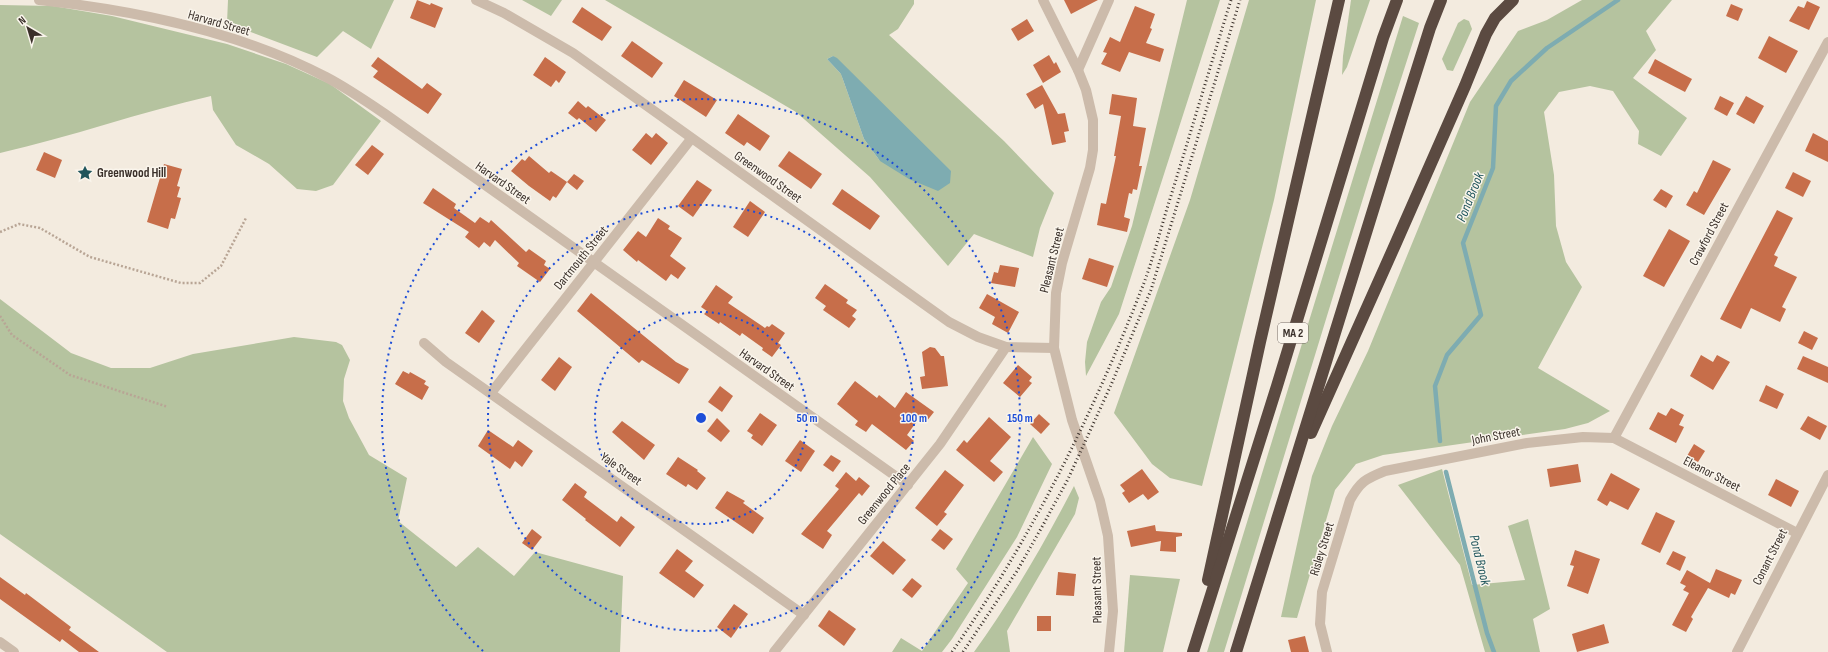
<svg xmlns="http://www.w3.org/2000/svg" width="1828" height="652" viewBox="0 0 1828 652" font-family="'Sofia Sans Condensed',sans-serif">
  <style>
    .green { fill: #b5c39f; fill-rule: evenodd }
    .water { fill: #7eacb1 }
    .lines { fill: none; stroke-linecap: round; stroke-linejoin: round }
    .stream { stroke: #7eacb1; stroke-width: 4.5 }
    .building { fill: #c76e4a }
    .path { stroke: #b8a595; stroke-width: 2.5; stroke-dasharray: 2 2; stroke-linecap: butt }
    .minor { stroke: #ccbbab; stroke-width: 10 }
    .highway { stroke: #5b4a41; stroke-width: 12 }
    .rail { stroke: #3a302a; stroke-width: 3; stroke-dasharray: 1 3; stroke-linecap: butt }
    .ring { fill: none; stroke: #1d4ed8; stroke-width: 2; stroke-dasharray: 2 4 }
    .labels { text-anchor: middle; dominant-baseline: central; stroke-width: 3; stroke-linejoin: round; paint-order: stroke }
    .shield { fill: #faf5ec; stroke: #746b64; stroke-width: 1 }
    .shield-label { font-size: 12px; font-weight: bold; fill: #3a302a }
    .street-label { font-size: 13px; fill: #3a302a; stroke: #faf5ec }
    .poi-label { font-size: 13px; font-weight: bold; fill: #3a302a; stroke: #faf5ec; text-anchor: start }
    .water-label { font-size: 14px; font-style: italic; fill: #1f555c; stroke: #faf5ec }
    .centre { fill: #1d4ed8; stroke: #faf5ec; stroke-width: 2 }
    .ring-label { font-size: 12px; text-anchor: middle; font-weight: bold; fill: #1d4ed8; stroke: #faf5ec; stroke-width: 3; stroke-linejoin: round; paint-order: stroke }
  </style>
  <rect width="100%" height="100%" fill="#f3ebdf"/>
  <g class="green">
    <path d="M228 0H394L371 49 343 31 317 57 227 23Z"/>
    <path d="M522 0H562L551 16Z"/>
    <path d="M605 0H914V4L898 29 889 35 1004 141 1054 193 1040 228 1033 257 974 234 948 266 870 177 796 112ZM833 56 880 161 864 139 841 74 827 59Z"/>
    <path d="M1187 0H1220L1119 314 1086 376 1085 362 1087 342 1101 302 1111 287 1132 226Z"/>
    <path d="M1249 0H1316L1274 200 1202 486 1170 478 1152 464 1114 413 1190 200Z"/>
    <path d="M1351 0H1370L1347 67 1342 75 1343 56Z"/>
    <path d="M1582 0H1672L1646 31 1656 50 1633 78 1687 118 1661 156 1638 144 1639 131 1613 91 1590 86 1559 92 1544 112 1554 175 1556 226 1566 262 1582 287 1538 368 1610 411 1588 423 1565 429 1383 455 1356 464 1335 490 1297 618 1281 617 1312 476 1332 426 1368 351 1470 102 1518 31 1547 20Z"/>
    <path d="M0 5 53 6 112 16 227 44 286 64 330 84 381 121 333 185 316 191 297 189 269 164 236 145 213 110 211 96C140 112 71 137 0 153Z"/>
    <path d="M1403 16 1419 23 1372 169 1224 652H1207Z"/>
    <path d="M1464 19 1469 21 1472 29 1453 71 1447 70 1442 59 1458 23Z"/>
    <path d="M0 299 71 353 111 368H150L193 354 294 337 336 342 342 345 350 360 344 379 343 401 349 418 369 455 407 478 398 521 456 567 478 547 514 576 535 552 623 576 620 652H167L0 534Z"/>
    <path d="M1033 437 1052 464 1017 537 952 639 942 652H892L901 638 922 651 968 583 956 569Z"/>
    <path d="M1442 469 1472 585 1525 580 1508 526 1528 519 1550 609 1533 619 1540 652H1485L1460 565 1398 485Z"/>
    <path d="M1074 486 1079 498 1075 514 1007 631 1010 652H974C1012 599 1044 544 1074 486Z"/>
    <path d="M1130 575 1180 579 1163 652H1124Z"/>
  </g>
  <path class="water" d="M833 56 837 58 951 171 950 183 938 191 909 179 880 161 864 139 841 74 827 59Z"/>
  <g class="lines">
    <g class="stream">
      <path d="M1440 441 1435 386 1447 355 1481 315 1463 243 1493 168 1496 106 1511 81 1547 48 1618 0"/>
      <path d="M1446 472 1487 633 1494 652"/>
    </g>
  </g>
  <g class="building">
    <path d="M417 0 430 5 431 3 443 8 435 28 410 18Z"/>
    <path d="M1064 0H1098L1071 14Z"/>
    <path d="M1807 1 1820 7 1809 30 1789 21 1798 6 1804 8Z"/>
    <path d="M1731 4 1743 9 1738 21 1726 16Z"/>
    <path d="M1135 6 1155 14 1150 28 1152 29 1146 43 1164 49 1160 62 1129 52 1120 72 1101 64 1107 53 1103 52 1110 37 1120 42Z"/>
    <path d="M582 7 612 27 602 41 572 22Z"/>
    <path d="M1027 19 1034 31 1018 41 1011 29Z"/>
    <path d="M1769 36 1798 51 1786 73 1758 58Z"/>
    <path d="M632 41 663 63 652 78 621 56Z"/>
    <path d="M1049 55 1054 64 1056 62 1061 72 1043 83 1033 65Z"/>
    <path d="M378 57 422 89 427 83 442 94 428 114 373 77 378 71 371 66Z"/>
    <path d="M545 57 566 72 559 83 556 80 551 87 533 75Z"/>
    <path d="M1655 59 1692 79 1685 92 1648 73Z"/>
    <path d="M684 80 717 100 706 117 674 96Z"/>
    <path d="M1042 85 1058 114 1065 113 1069 131 1064 132 1066 142 1052 145 1043 104 1035 109 1026 94Z"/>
    <path d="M1112 94 1137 98 1133 126 1146 128 1139 166H1142L1137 190 1133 189 1132 194 1129 193 1124 217 1130 219 1127 232 1097 225 1101 203 1106 204 1116 156H1114L1121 116 1109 114Z"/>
    <path d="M1720 96 1734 103 1727 116 1714 109Z"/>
    <path d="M1746 96 1764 106 1754 124 1736 114Z"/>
    <path d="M578 101 586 108 588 106 606 120 596 132 579 118 577 120 568 113Z"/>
    <path d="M738 114 770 136 760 151 747 142 744 146 725 133Z"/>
    <path d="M646 133 652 138 656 133 668 143 651 165 632 150Z"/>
    <path d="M1813 133 1828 141V162L1805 151Z"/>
    <path d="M372 145 384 154 368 175 355 165Z"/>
    <path d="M789 151 822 174 811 189 778 166Z"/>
    <path d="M44 152 62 160 55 178 36 170Z"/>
    <path d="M529 156 549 173 551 171 567 182 556 198 553 196 550 201 529 186 511 171 522 159 525 161Z"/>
    <path d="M1713 160 1731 169 1704 215 1686 205 1694 191 1697 193Z"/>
    <path d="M164 164 182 169 177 186 180 187 177 197 181 198 175 219 171 218 168 229 147 222Z"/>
    <path d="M1793 172 1811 181 1803 197 1785 188Z"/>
    <path d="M574 174 584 181 577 190 567 182Z"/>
    <path d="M697 180 712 190 693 217 678 206Z"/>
    <path d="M433 188 456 204 454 208 475 223 480 217 489 223 491 220 526 252 529 249 546 261 544 265 550 269 540 282 517 266 519 263 495 240 490 247 484 242 479 248 465 237 469 232 423 203Z"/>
    <path d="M842 189 880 216 870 230 832 204Z"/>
    <path d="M1661 189 1673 196 1666 208 1653 200Z"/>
    <path d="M750 201 765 212 748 237 733 227Z"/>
    <path d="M1777 210 1793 218 1774 255 1778 257 1774 266 1797 277 1782 307 1786 309 1780 322 1751 308 1741 329 1720 319Z"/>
    <path d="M658 218 670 226 668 229 682 238 670 256 686 268 678 279 671 274 666 281 638 260 637 262 623 250 638 231 646 237Z"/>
    <path d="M1669 229 1690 241 1664 287 1643 276Z"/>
    <path d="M1089 258 1114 266 1107 287 1082 279Z"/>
    <path d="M1000 265 1019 268 1015 287 991 283 994 272 998 273Z"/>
    <path d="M825 284 848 300 846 303 857 310 852 316 856 319 849 328 823 310 826 306 815 298Z"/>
    <path d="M716 285 733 297 728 303 765 328 767 326 769 327 772 324 785 333 778 343 781 345 772 357 762 350 763 348 742 333 740 336 720 322 719 324 704 314 707 311 701 307Z"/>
    <path d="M591 293 676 362 689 369 679 384 642 360 639 363 577 311Z"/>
    <path d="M987 294 1019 312 1008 333 992 324 995 317 979 308Z"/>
    <path d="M482 310 495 321 479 343 465 333Z"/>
    <path d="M1804 331 1818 338 1812 350 1798 343Z"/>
    <path d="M930 347 935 348 941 356H944L948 386 922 389 920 377 925 376 922 352Z"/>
    <path d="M1701 355 1713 362 1717 355 1730 362 1713 390 1690 376Z"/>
    <path d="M1803 356 1828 367V383L1797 369Z"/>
    <path d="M559 357 572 367 555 391 541 380Z"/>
    <path d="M1018 365 1032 377 1029 381 1032 383 1020 397 1003 383Z"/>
    <path d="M403 371 409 374 410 372 426 381 424 384 429 387 422 400 395 384Z"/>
    <path d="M855 381 877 398 879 395 895 408 906 392 934 412 926 422 920 417 907 435 914 441 906 450 872 424 866 432 855 425 858 421 837 404Z"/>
    <path d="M1766 385 1784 394 1777 409 1759 401Z"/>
    <path d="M720 386 733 396 722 412 708 402Z"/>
    <path d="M1671 408 1684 415 1679 425 1684 427 1676 443 1649 429 1658 412 1666 416Z"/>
    <path d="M760 413 777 425 762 446 751 438 753 435 747 431Z"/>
    <path d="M1039 414 1050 424 1041 434 1030 424Z"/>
    <path d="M1808 416 1827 426 1820 440 1800 429Z"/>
    <path d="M989 417 1011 437 990 461 1003 472 994 482 956 450 964 440 967 443Z"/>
    <path d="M717 418 730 431 721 442 707 431Z"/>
    <path d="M622 421 655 445 644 460 612 432Z"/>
    <path d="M488 430 513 447 518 440 533 451 522 467 515 461 510 469 478 446Z"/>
    <path d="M800 440 815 451 801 472 785 461Z"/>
    <path d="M1694 444 1705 451 1698 462 1687 456Z"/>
    <path d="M831 455 841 461 833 472 823 465Z"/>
    <path d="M678 457 698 470 697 471 706 478 697 490 688 484 686 487 666 474Z"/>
    <path d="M1578 464 1581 482 1550 487 1547 469Z"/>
    <path d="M1142 469 1159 492 1148 500 1143 494 1129 503 1122 493 1125 491 1120 485Z"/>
    <path d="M945 470 964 485 944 512 947 514 937 526 915 508Z"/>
    <path d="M846 472 856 481 859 477 870 486 862 496 859 493 827 531 832 535 823 549 801 534 839 489 835 486Z"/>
    <path d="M1611 473 1640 489 1628 510 1610 501 1607 506 1597 500Z"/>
    <path d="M1776 479 1799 491 1791 507 1768 495Z"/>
    <path d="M575 483 587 492 584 497 617 522 621 516 635 527 620 547 585 520 586 519 562 500Z"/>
    <path d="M727 491 745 501 743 503 764 518 753 534 715 508Z"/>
    <path d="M1656 512 1675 521 1660 553 1641 544Z"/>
    <path d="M1155 525 1156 531 1182 533V536L1176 537V552L1160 551 1161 541 1131 547 1127 531Z"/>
    <path d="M532 529 542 537 532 550 522 543Z"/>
    <path d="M940 529 953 539 944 550 931 540Z"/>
    <path d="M883 541 906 560 893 575 870 556Z"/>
    <path d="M677 549 693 561 685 571 704 585 694 598 659 573Z"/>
    <path d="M1575 550 1600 559 1588 594 1567 586 1574 566 1570 565Z"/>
    <path d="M1673 551 1686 557 1680 571 1666 564Z"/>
    <path d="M1716 569 1742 580 1735 595 1731 593 1729 598 1708 588 1691 617 1693 619 1686 632 1672 625 1689 593 1683 590 1686 586 1680 583 1687 570 1710 583Z"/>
    <path d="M1058 572 1076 574 1074 596 1056 595Z"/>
    <path d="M0 577 25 595 26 593 71 627 69 630 99 652H79L62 639 60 642 0 599Z"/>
    <path d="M912 578 922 586 912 598 902 590Z"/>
    <path d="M734 604 748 614 731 638 717 627Z"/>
    <path d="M829 610 856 629 844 646 818 626Z"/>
    <rect x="1037" y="616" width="14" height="15"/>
    <path d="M1604 624 1609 643 1577 652 1572 634Z"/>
    <path d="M1305 636 1309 652H1291L1288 640Z"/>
  </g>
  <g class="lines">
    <g class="path">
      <path d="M0 232 19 224 40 228 90 257 181 283H200L221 266 246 218"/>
      <path d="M0 316 12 335 70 375 168 407"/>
    </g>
    <g class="minor">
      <path d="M39 0C134 10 240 32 326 77 347 88 366 101 385 114L908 485"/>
      <path d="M476 0 504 13 573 53 949 322 978 337 1006 347 1054 348"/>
      <path d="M1043 0 1078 70 1086 90 1093 120V150L1090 168 1062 263 1056 293 1054 348 1072 420 1100 501 1108 536 1113 611 1109 652"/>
      <path d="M1078 70 1109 0"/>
      <path d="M424 343 446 362 804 615"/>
      <path d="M491 393 691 139"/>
      <path d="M1614 438 1828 42"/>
      <path d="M0 642 14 652"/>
      <path d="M774 652 940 444 1006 347"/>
      <path d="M1327 652 1320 624 1322 592 1350 500C1360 482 1365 479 1385 471L1527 443 1583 437 1614 438 1797 533"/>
      <path d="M1737 652 1828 475"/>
    </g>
    <g class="highway">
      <path d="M1311 433 1395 245 1465 86 1486 34 1495 18 1513 0"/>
      <path d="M1208 580 1260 342 1339 0"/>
      <path d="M1193 652 1277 386 1383 38 1397 0"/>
      <path d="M1236 652 1401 120 1430 28 1441 0"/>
    </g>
    <g class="rail">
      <path d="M952 652C1031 539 1092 416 1142 288 1153 260 1160 231 1169 202 1190 135 1210 67 1231 0"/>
      <path d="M963 652 1017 571 1043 525 1068 479 1111 385 1151 290 1240 0"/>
    </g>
  </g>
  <g class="ring">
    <circle cx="701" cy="418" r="106"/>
    <circle cx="701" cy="418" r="213"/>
    <path d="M483 651A319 319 0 1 1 919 651"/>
  </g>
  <defs>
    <symbol id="sight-bare" viewBox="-9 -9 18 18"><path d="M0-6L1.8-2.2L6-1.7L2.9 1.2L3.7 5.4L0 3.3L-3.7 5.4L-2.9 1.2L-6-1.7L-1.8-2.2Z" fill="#1f555c" stroke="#faf5ec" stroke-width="2.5" paint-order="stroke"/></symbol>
  </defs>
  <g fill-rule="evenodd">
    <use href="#sight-bare" x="74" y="162" width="22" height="22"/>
  </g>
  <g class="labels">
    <rect class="shield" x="1278" y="323" width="30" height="20" rx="3"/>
    <g class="shield-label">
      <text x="1293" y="333">MA 2</text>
    </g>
    <g class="street-label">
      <text transform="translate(219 23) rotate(16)">Harvard Street</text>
      <text transform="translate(768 177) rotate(35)">Greenwood Street</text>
      <text transform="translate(503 183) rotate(35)">Harvard Street</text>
      <text transform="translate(1709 234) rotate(-62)">Crawford Street</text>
      <text transform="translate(581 258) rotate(-51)">Dartmouth Street</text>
      <text transform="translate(1052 260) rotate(-76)">Pleasant Street</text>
      <text transform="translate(767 370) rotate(35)">Harvard Street</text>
      <text transform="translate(1496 436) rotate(-11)">John Street</text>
      <text transform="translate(621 469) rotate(35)">Yale Street</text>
      <text transform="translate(1712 474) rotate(27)">Eleanor Street</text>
      <text transform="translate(884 494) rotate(-51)">Greenwood Place</text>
      <text transform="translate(1322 549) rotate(-73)">Risley Street</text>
      <text transform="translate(1770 557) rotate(-63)">Conant Street</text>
      <text transform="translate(1097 590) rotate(-91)">Pleasant Street</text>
    </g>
    <g class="poi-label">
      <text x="97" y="173">Greenwood Hill</text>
    </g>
    <g class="water-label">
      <text transform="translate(1470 197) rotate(-68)">Pond Brook</text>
      <text transform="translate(1480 560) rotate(76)">Pond Brook</text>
    </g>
  </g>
  <circle cx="701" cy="418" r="6" class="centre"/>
  <g class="ring-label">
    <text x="807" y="422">50 m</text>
    <text x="914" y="422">100 m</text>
    <text x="1020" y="422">150 m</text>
  </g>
  <g transform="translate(28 28) rotate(322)" stroke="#faf5ec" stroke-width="3" paint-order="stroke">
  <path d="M0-3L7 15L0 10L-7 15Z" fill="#3a302a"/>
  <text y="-6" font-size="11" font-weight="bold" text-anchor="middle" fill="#3a302a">N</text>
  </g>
</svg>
